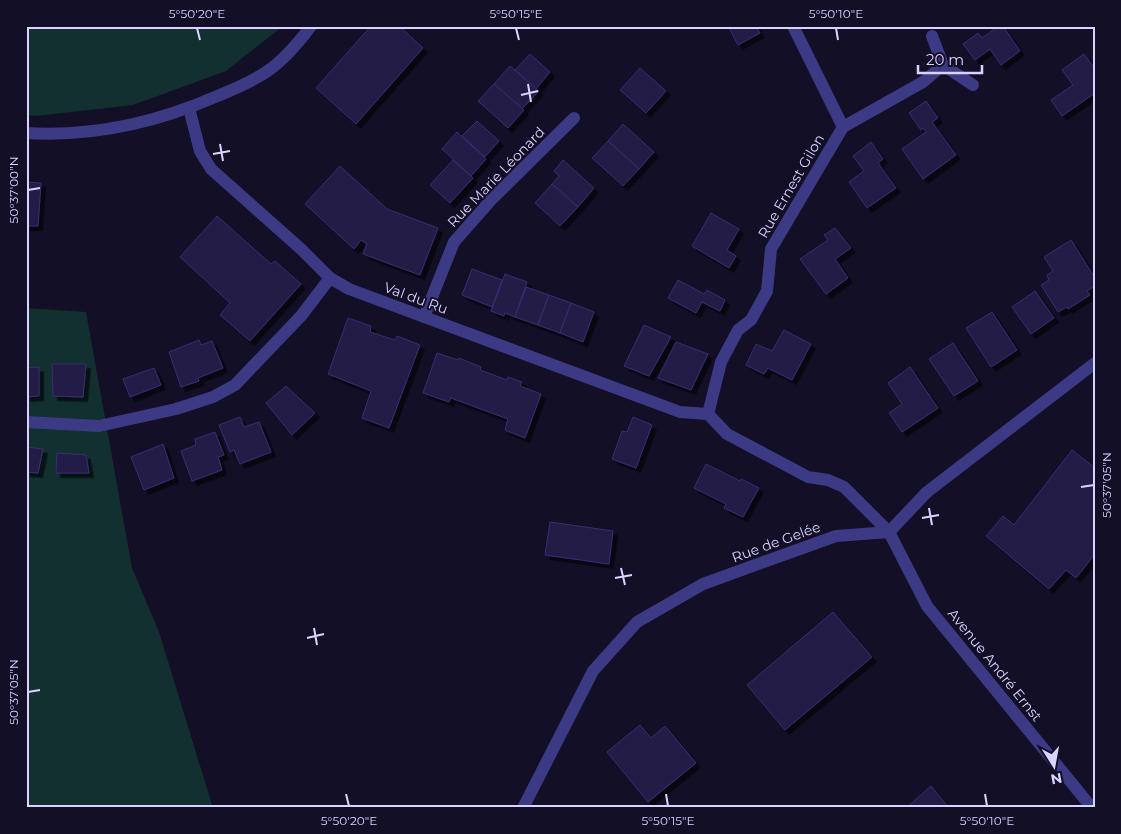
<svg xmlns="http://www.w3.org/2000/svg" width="1121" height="834" viewBox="0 0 1121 834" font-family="Montserrat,sans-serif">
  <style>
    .green { fill: #12302f }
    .building { fill: #241b47; stroke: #3b2d73; filter: url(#shadow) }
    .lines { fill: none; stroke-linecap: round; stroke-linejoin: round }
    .minor { stroke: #3d3a85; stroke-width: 12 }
    .ticks { fill: none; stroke: #d9d4ff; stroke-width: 2 }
    .labels { text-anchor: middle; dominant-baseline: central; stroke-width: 4; stroke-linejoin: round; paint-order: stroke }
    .street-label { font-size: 14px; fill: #d9d4ff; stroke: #130f26 }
    .neatline { fill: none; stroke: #d9d4ff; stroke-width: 2 }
    .ticks-label { font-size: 12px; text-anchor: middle; fill: #d9d4ff }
  </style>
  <defs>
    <filter id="shadow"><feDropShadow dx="4.5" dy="4.5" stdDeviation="0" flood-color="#0009"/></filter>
  </defs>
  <rect width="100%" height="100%" fill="#130f26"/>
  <g class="green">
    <path d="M26 26H283L226 71 133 105 36 116 26 115Z"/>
    <path d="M26 308 86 312 132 568 159 632 213 808H26Z"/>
  </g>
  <g class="building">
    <path d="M371 26H399L423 48 356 124 316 88Z"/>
    <path d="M728 26H756L760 33 738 45Z"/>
    <path d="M999 26H1003L1020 51 1001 65 990 49 975 60 963 44 978 33 982 38Z"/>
    <path d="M530 54 550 72 536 89 515 70Z"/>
    <path d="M1084 54 1095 69V93L1062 116 1051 100 1073 85 1062 70Z"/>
    <path d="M510 66 539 91 522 109 494 84Z"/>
    <path d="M640 68 666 91 646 113 620 90Z"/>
    <path d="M494 84 524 110 508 128 478 101Z"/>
    <path d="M926 101 938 118 932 122 956 155 923 179 902 149 926 132 923 128 921 130 909 113Z"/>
    <path d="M477 121 499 141 485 157 462 136Z"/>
    <path d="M623 124 654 152 639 169 608 141Z"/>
    <path d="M457 132 486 159 471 176 442 149Z"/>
    <path d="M608 141 639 169 623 186 592 158Z"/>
    <path d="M871 142 883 159 878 163 896 188 867 208 849 182 864 171 853 156Z"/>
    <path d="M453 160 473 178 450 203 430 185Z"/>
    <path d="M563 160 594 188 578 207 552 184 559 176 554 171Z"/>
    <path d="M340 166 387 209 438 228 420 275 363 254 367 244 361 240 354 249 305 204Z"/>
    <path d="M26 182 41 183 38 226H26Z"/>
    <path d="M552 184 578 207 560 226 535 203Z"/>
    <path d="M711 213 739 229 727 250 736 256 729 268 692 246Z"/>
    <path d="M217 216 271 264 275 261 301 284 250 341 220 315 230 303 180 257Z"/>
    <path d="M835 228 851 248 835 259 848 278 826 294 800 259 828 240 824 235Z"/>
    <path d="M1071 240 1095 278V286L1087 291 1090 295 1068 309 1067 307 1058 312 1041 285 1049 280 1047 275 1053 271 1044 257Z"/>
    <path d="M472 269 502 280 492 307 462 295Z"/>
    <path d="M505 274 527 282 515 317 505 313 504 316 491 311Z"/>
    <path d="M678 280 704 294 707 290 725 300 720 311 702 302 696 313 668 298Z"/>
    <path d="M526 287 549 295 538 325 515 317Z"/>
    <path d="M1035 291 1054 318 1031 334 1012 307Z"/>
    <path d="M549 295 571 303 560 333 538 325Z"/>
    <path d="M571 303 594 312 583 342 560 333Z"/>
    <path d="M992 312 1017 350 991 367 966 328Z"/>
    <path d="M348 318 371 326 370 332 395 340 397 336 420 345 389 428 362 418 371 391 328 374Z"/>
    <path d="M644 325 671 337 649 376 624 366Z"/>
    <path d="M784 330 811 344 792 380 768 368 764 374 746 365 756 344 772 351Z"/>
    <path d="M199 340 201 345 212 341 223 368 198 378 199 381 181 387 169 352Z"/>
    <path d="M676 342 708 354 691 390 658 378Z"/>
    <path d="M953 343 978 381 954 396 929 359Z"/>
    <path d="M437 353 458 360 459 358 481 367 480 370 507 380 508 377 522 382 520 386 541 394 525 438 505 430 508 419 451 398 449 402 423 393Z"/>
    <path d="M52 364H86L83 397 53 396Z"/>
    <path d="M39 367V396L26 397V368Z"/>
    <path d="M910 367 938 408 902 432 889 413 902 404 888 383Z"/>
    <path d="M154 368 161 385 130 397 123 379Z"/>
    <path d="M286 386 315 413 292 435 266 403Z"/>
    <path d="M240 417 244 427 259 422 271 452 240 464 234 450 230 452 219 425Z"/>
    <path d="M633 417 652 425 636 468 612 459 622 431 627 432Z"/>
    <path d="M215 432 224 455 218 457 222 470 192 481 181 451 196 445 195 439Z"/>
    <path d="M163 444 174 478 144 490 131 457Z"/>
    <path d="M26 447 43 449 38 473 26 472Z"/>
    <path d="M1072 450 1095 468V554L1076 578 1066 570 1049 589 986 536 1003 516 1014 525Z"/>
    <path d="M57 453 86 455 89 473H56Z"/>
    <path d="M706 464 740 481 741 479 759 488 743 517 724 508 726 504 694 488Z"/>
    <path d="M550 522 613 531 609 564 545 555Z"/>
    <path d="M833 612 872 657 785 730 747 685Z"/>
    <path d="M640 725 651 738 665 726 696 763 648 802 607 752Z"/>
    <path d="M931 786 949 808H906Z"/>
  </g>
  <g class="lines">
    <g class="minor">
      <path d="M793 26 843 127 771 249 767 291 751 320 738 330 721 362 708 414 727 434 808 477 828 480 844 487 889 532 927 606 1092 808"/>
      <path d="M932 36 943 65 973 85"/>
      <path d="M189 108 200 151 211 169 301 249 330 278 349 289 680 412 708 414"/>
      <path d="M843 127 923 82 943 65"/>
      <path d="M26 133C91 137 155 123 215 97 232 90 250 83 266 72 281 63 301 40 311 26"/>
      <path d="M424 317 454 242 491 200 574 118"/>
      <path d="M26 422 99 426 176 409 213 397 235 385 301 316 330 278"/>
      <path d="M523 808 593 671 637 622 703 584 836 536 889 532 927 492 1095 363"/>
    </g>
  </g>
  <path class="ticks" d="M197 28 200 40M516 28 519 40M836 28 838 40M528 84 531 102M521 95 538 91M220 144 223 161M213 154 230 151M28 190 40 188M1081 487 1094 485M929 508 932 525M922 518 939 515M621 568 625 585M615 578 632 575M314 628 317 645M307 638 324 634M28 692 40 690M346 794 349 806M666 794 668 806M985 794 987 806"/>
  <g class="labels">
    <g class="street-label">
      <text transform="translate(496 177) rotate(-46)">Rue Marie Léonard</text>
      <text transform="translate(791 186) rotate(-60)">Rue Ernest Gilon</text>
      <text transform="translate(416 298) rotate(20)">Val du Ru</text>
      <text transform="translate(776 542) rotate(-20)">Rue de Gelée</text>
      <text transform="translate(995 665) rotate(51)">Avenue André Ernst</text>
    </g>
  </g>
  <rect width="1121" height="834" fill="none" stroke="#130f26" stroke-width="55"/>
  <g transform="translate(1054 766) rotate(169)" stroke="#130f26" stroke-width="4" paint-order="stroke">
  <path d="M0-4L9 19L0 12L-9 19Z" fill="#d9d4ff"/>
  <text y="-8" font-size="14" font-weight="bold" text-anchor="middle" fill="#d9d4ff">N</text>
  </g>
  <path d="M918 65v8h64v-8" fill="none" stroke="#d9d4ff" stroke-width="2.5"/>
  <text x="926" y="65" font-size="15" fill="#d9d4ff" stroke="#130f26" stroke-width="4" paint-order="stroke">20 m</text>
  <rect x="28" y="28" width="1066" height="778" class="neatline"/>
  <g class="ticks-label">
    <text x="197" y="18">5°50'20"E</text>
    <text x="516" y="18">5°50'15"E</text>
    <text x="836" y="18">5°50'10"E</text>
    <text transform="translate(14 190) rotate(-90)" y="4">50°37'00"N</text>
    <text transform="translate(1107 485) rotate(-90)" y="4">50°37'05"N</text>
    <text transform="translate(14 692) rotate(-90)" y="4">50°37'05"N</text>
    <text x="349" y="825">5°50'20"E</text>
    <text x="668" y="825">5°50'15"E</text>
    <text x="987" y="825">5°50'10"E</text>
  </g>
</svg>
